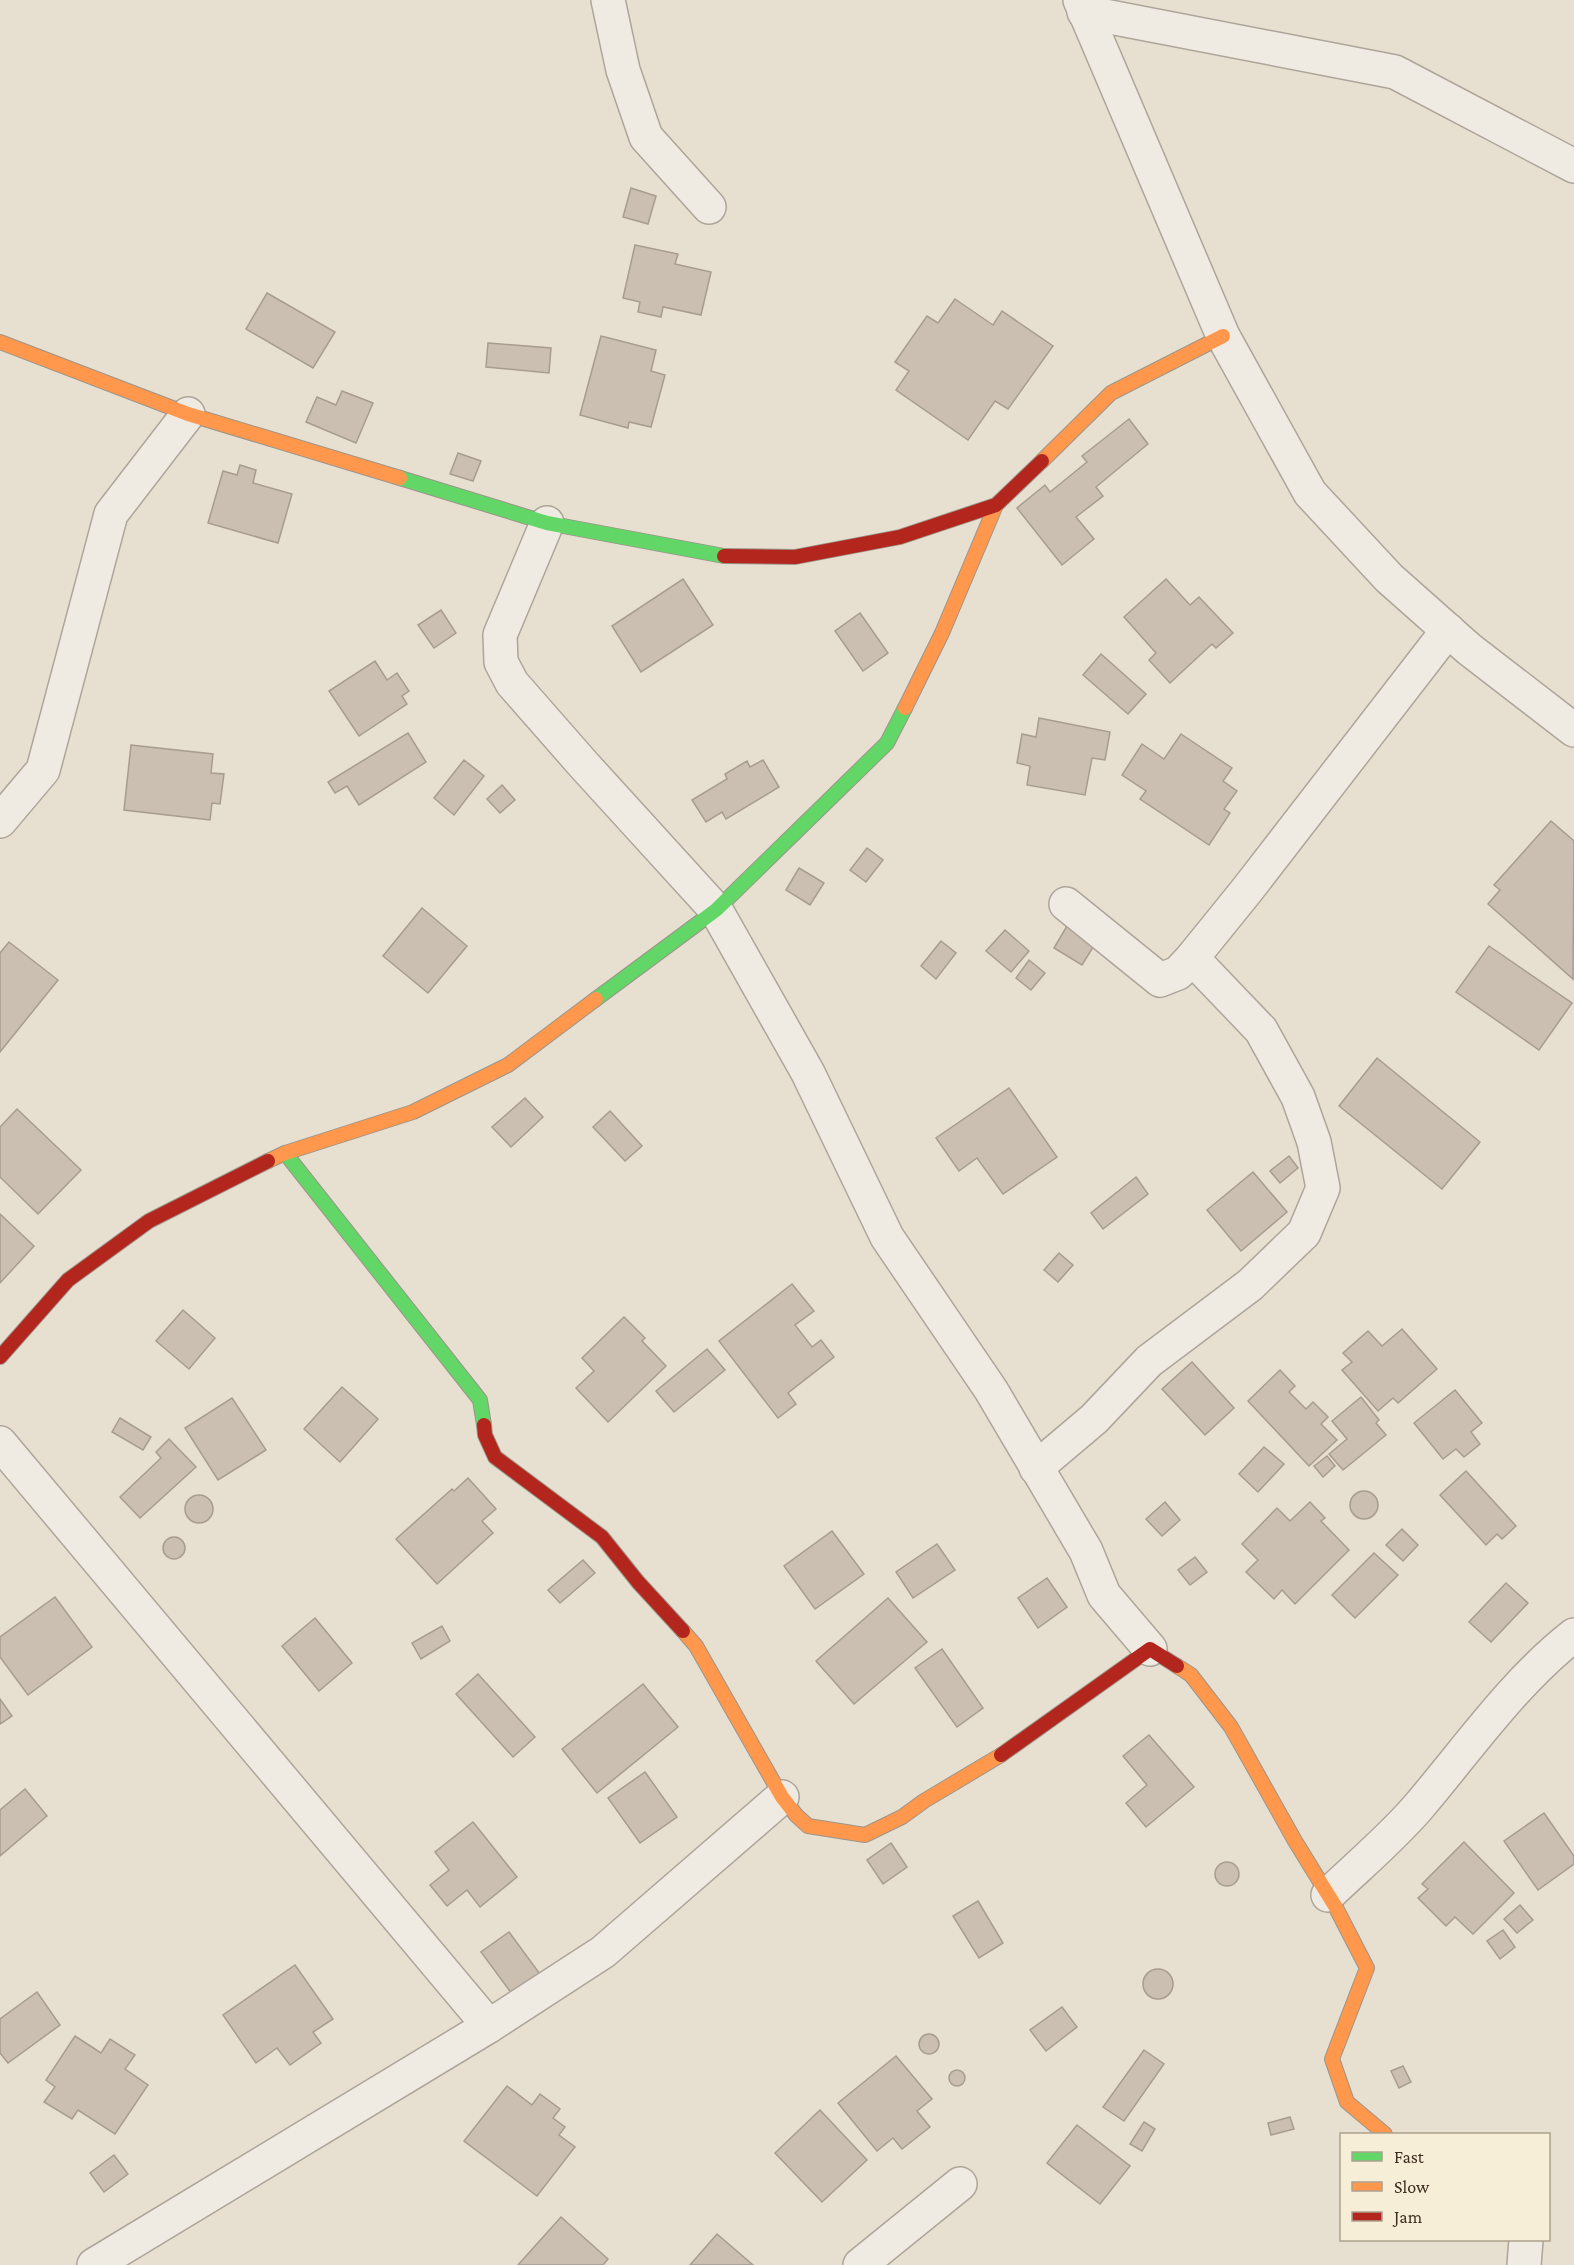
<svg xmlns="http://www.w3.org/2000/svg" width="1574" height="2265" viewBox="0 0 1574 2265" font-family="'Crimson Pro',serif">
  <style>
    .building { fill: #cbbfb2; stroke: #a89c90; stroke-width: 1.5 }
    .lines { fill: none; stroke-linecap: round; stroke-linejoin: round }
    .street-casing { stroke: #ada599; stroke-width: 36 }
    .fast-casing { stroke: #9c958a; stroke-width: 16 }
    .slow-casing { stroke: #9c958a; stroke-width: 16 }
    .jam-casing { stroke: #9c958a; stroke-width: 16 }
    .street { stroke: #efebe3; stroke-width: 33 }
    .fast { stroke: #63d668; stroke-width: 14 }
    .slow { stroke: #ff974d; stroke-width: 14 }
    .jam { stroke: #b3261e; stroke-width: 14 }
  </style>
  <rect width="100%" height="100%" fill="#e7e0d1"/>
  <g class="building">
    <path d="M631 188 656 196 648 224 623 217Z"/>
    <path d="M635 245 678 254 675 264 711 272 701 315 663 307 661 317 638 312 640 302 623 298Z"/>
    <path d="M267 293 335 332 313 368 246 329Z"/>
    <path d="M955 299 993 325 1002 311 1053 346 1008 409 995 401 968 440 896 390 909 371 895 362 927 316 938 323Z"/>
    <path d="M601 336 656 350 651 371 665 375 651 427 629 422 628 428 580 415Z"/>
    <path d="M488 343 551 348 549 373 486 367Z"/>
    <path d="M342 391 373 403 356 443 306 422 317 397 336 405Z"/>
    <path d="M1129 419 1148 444 1096 487 1103 496 1076 517 1094 539 1062 565 1017 508 1045 485 1050 492 1087 462 1082 456Z"/>
    <path d="M458 453 481 461 473 481 450 474Z"/>
    <path d="M240 465 256 470 253 483 292 494 278 543 208 523 223 471 237 475Z"/>
    <path d="M683 579 713 625 641 672 612 626Z"/>
    <path d="M1166 579 1190 605 1199 597 1233 633 1216 648 1212 644 1170 683 1149 660 1156 653 1124 617Z"/>
    <path d="M441 610 456 633 434 648 418 625Z"/>
    <path d="M860 613 888 653 863 671 835 631Z"/>
    <path d="M1101 654 1146 694 1128 714 1083 675Z"/>
    <path d="M375 661 387 680 397 673 409 691 402 696 407 704 359 736 329 691Z"/>
    <path d="M1039 718 1110 732 1105 760 1092 758 1085 795 1027 785 1030 766 1017 763 1022 734 1036 737Z"/>
    <path d="M408 733 426 762 359 805 347 786 335 793 328 782Z"/>
    <path d="M1181 734 1232 768 1223 781 1237 791 1224 809 1230 813 1209 845 1140 799 1146 791 1122 775 1142 744 1164 759Z"/>
    <path d="M131 745 213 754 211 773 224 774 220 804 212 803 210 820 124 810Z"/>
    <path d="M464 760 484 776 454 815 434 798Z"/>
    <path d="M763 760 779 787 726 819 722 812 706 822 692 800 727 779 725 774 747 761 750 767Z"/>
    <path d="M502 785 515 800 500 813 487 799Z"/>
    <path d="M1551 821 1574 841 1573 979 1488 904 1500 890 1494 885Z"/>
    <path d="M867 848 883 860 866 882 850 870Z"/>
    <path d="M799 868 824 883 810 905 786 890Z"/>
    <path d="M422 908 467 946 428 993 383 956Z"/>
    <path d="M1071 919 1100 936 1082 965 1054 948Z"/>
    <path d="M1005 930 1029 951 1011 972 986 951Z"/>
    <path d="M941 941 956 953 936 979 921 966Z"/>
    <path d="M9 942 58 980 0 1052V953Z"/>
    <path d="M1489 946 1572 1003 1539 1050 1456 992Z"/>
    <path d="M1029 960 1045 973 1031 990 1016 978Z"/>
    <path d="M1377 1058 1480 1142 1442 1189 1339 1106Z"/>
    <path d="M1009 1088 1057 1157 1003 1194 977 1158 959 1171 936 1138Z"/>
    <path d="M525 1098 543 1117 511 1147 492 1127Z"/>
    <path d="M17 1109 81 1170 38 1214 0 1177V1127Z"/>
    <path d="M610 1111 642 1146 625 1161 593 1127Z"/>
    <path d="M1289 1156 1298 1168 1280 1183 1270 1171Z"/>
    <path d="M1253 1172 1287 1212 1241 1251 1207 1210Z"/>
    <path d="M1136 1177 1148 1194 1103 1229 1091 1213Z"/>
    <path d="M0 1214 34 1246 0 1283Z"/>
    <path d="M1059 1253 1073 1265 1058 1282 1044 1270Z"/>
    <path d="M792 1284 814 1311 795 1325 812 1347 821 1340 834 1357 788 1393 796 1404 778 1418 719 1341Z"/>
    <path d="M183 1310 215 1338 189 1369 156 1341Z"/>
    <path d="M624 1317 645 1338 642 1341 666 1366 608 1422 576 1388 594 1371 582 1358Z"/>
    <path d="M1402 1329 1437 1369 1398 1403 1393 1398 1378 1411 1342 1370 1352 1362 1343 1353 1368 1331 1382 1346Z"/>
    <path d="M707 1349 725 1370 674 1412 656 1391Z"/>
    <path d="M1192 1362 1234 1408 1205 1435 1162 1389Z"/>
    <path d="M1280 1370 1295 1386 1289 1392 1306 1409 1313 1402 1328 1417 1321 1424 1337 1440 1309 1466 1248 1401Z"/>
    <path d="M342 1387 378 1419 340 1462 304 1429Z"/>
    <path d="M1455 1390 1482 1423 1471 1432 1480 1444 1464 1457 1456 1449 1443 1459 1414 1423Z"/>
    <path d="M1361 1397 1379 1420 1376 1423 1386 1435 1343 1470 1329 1454 1347 1439 1332 1421Z"/>
    <path d="M232 1398 266 1450 218 1480 185 1428Z"/>
    <path d="M120 1418 151 1437 143 1450 112 1432Z"/>
    <path d="M169 1439 196 1467 140 1518 120 1497 161 1458 156 1452Z"/>
    <path d="M1264 1447 1284 1464 1258 1492 1239 1474Z"/>
    <path d="M1327 1456 1335 1466 1323 1477 1314 1466Z"/>
    <path d="M1466 1471 1516 1526 1502 1539 1497 1534 1486 1545 1440 1495Z"/>
    <path d="M468 1478 496 1509 482 1521 493 1533 437 1584 396 1539 452 1489 454 1491Z"/>
    <circle cx="1364" cy="1505" r="14"/>
    <circle cx="199" cy="1509" r="14"/>
    <path d="M1165 1502 1180 1520 1162 1536 1146 1519Z"/>
    <path d="M1310 1502 1325 1518 1321 1521 1349 1550 1295 1604 1282 1590 1274 1599 1246 1572 1258 1560 1242 1544 1277 1508 1290 1521Z"/>
    <path d="M1402 1529 1418 1545 1403 1561 1386 1545Z"/>
    <path d="M832 1531 864 1574 815 1609 784 1566Z"/>
    <circle cx="174" cy="1548" r="11"/>
    <path d="M937 1544 955 1570 913 1598 896 1572Z"/>
    <path d="M1374 1553 1398 1575 1355 1618 1332 1595Z"/>
    <path d="M1195 1557 1207 1572 1190 1585 1178 1570Z"/>
    <path d="M583 1560 595 1573 560 1603 548 1590Z"/>
    <path d="M1047 1578 1067 1607 1038 1628 1018 1598Z"/>
    <path d="M1506 1583 1528 1603 1491 1642 1469 1622Z"/>
    <path d="M55 1597 92 1647 28 1695 0 1657V1637Z"/>
    <path d="M888 1598 927 1642 854 1704 816 1661Z"/>
    <path d="M315 1618 352 1663 319 1691 282 1646Z"/>
    <path d="M442 1626 450 1641 421 1659 412 1643Z"/>
    <path d="M942 1649 983 1708 957 1727 915 1668Z"/>
    <path d="M478 1674 535 1737 513 1757 456 1694Z"/>
    <path d="M643 1684 678 1727 597 1793 562 1749Z"/>
    <path d="M0 1699 12 1716 0 1724Z"/>
    <path d="M1149 1735 1194 1787 1146 1827 1126 1803 1147 1785 1123 1756Z"/>
    <path d="M645 1772 677 1817 640 1843 608 1798Z"/>
    <path d="M25 1789 47 1816 0 1856V1810Z"/>
    <path d="M1544 1813 1574 1856V1864L1538 1890 1504 1841Z"/>
    <path d="M473 1822 517 1877 480 1907 467 1890 447 1906 430 1885 449 1870 435 1852Z"/>
    <path d="M1464 1842 1514 1893 1473 1934 1455 1917 1446 1926 1418 1898 1428 1889 1422 1884Z"/>
    <path d="M891 1843 907 1867 883 1884 867 1860Z"/>
    <circle cx="1227" cy="1874" r="12"/>
    <path d="M978 1901 1003 1943 979 1958 953 1916Z"/>
    <path d="M1520 1905 1533 1920 1517 1933 1504 1919Z"/>
    <path d="M1503 1930 1515 1947 1500 1959 1487 1941Z"/>
    <path d="M509 1932 540 1974 512 1994 481 1952Z"/>
    <path d="M295 1965 333 2019 313 2032 321 2043 290 2065 277 2048 256 2063 223 2015Z"/>
    <circle cx="1158" cy="1984" r="15"/>
    <path d="M37 1992 60 2025 8 2063 0 2053V2019Z"/>
    <path d="M1062 2007 1077 2027 1046 2051 1030 2030Z"/>
    <circle cx="929" cy="2044" r="10"/>
    <path d="M75 2036 101 2053 110 2039 135 2055 125 2069 148 2085 115 2134 78 2110 72 2119 44 2102 55 2087 46 2080Z"/>
    <path d="M1144 2050 1164 2064 1124 2121 1103 2107Z"/>
    <path d="M896 2056 932 2099 917 2111 930 2127 902 2149 893 2138 877 2151 838 2103Z"/>
    <path d="M1403 2066 1411 2082 1399 2088 1391 2071Z"/>
    <circle cx="957" cy="2078" r="8"/>
    <path d="M507 2086 532 2105 540 2094 560 2109 553 2118 565 2127 559 2135 575 2147 537 2196 464 2141Z"/>
    <path d="M820 2110 867 2160 822 2202 775 2153Z"/>
    <path d="M1290 2117 1294 2129 1271 2135 1268 2123Z"/>
    <path d="M1144 2122 1155 2129 1142 2151 1130 2144Z"/>
    <path d="M1077 2125 1130 2166 1100 2204 1047 2163Z"/>
    <path d="M114 2155 128 2174 104 2192 90 2173Z"/>
    <path d="M561 2217 608 2259 603 2265H518Z"/>
    <path d="M717 2234 753 2265H690Z"/>
  </g>
  <g class="lines">
    <defs>
      <g id="street">
        <path d="M608 0 623 70 646 137 709 207"/>
        <path d="M1080 0 1223 336 1310 493 1389 578 1469 649 1574 730"/>
        <path d="M1084 12 1395 72 1574 166"/>
        <path d="M547 523 500 635 501 662 512 683 583 764 716 910 808 1073 887 1237 991 1390 1086 1551 1104 1595 1150 1649"/>
        <path d="M0 821 43 770 111 514 188 414"/>
        <path d="M1066 904 1160 980 1178 973 1192 958"/>
        <path d="M0 1443 489 2026"/>
        <path d="M1036 1468 1094 1419 1149 1361 1250 1285 1304 1233 1323 1188 1314 1142 1298 1097 1261 1030 1192 958 1247 890 1448 630"/>
        <path d="M1328 1895C1358 1866 1393 1837 1420 1805 1469 1747 1514 1682 1574 1635"/>
        <path d="M94 2265 489 2026 603 1952 782 1797"/>
        <path d="M860 2265 960 2184"/>
        <path d="M1524 2265 1526 2240"/>
      </g>
      <g id="fast">
        <path d="M400 478 547 523 724 556"/>
        <path d="M596 999 716 910 887 743 905 708"/>
        <path d="M285 1153 480 1400 484 1425"/>
      </g>
      <g id="slow">
        <path d="M0 342 188 414 400 478"/>
        <path d="M1042 461 1111 393 1223 336"/>
        <path d="M905 708 942 633 996 505"/>
        <path d="M268 1161 285 1153 413 1112 508 1065 596 999"/>
        <path d="M683 1631 696 1646 782 1797 796 1815 808 1826 865 1835 902 1817 924 1801 1001 1755"/>
        <path d="M1177 1666 1191 1675 1231 1727 1295 1841 1335 1906 1367 1968 1332 2059 1347 2102 1385 2134"/>
      </g>
      <g id="jam">
        <path d="M724 556 795 557 900 537 996 505 1042 461"/>
        <path d="M0 1357 68 1280 149 1221 268 1161"/>
        <path d="M484 1425 485 1435 495 1457 602 1537 638 1582 683 1631"/>
        <path d="M1001 1755 1150 1649 1177 1666"/>
      </g>
    </defs>
    <use href="#street" class="street-casing"/>
    <use href="#fast" class="fast-casing"/>
    <use href="#slow" class="slow-casing"/>
    <use href="#jam" class="jam-casing"/>
    <use href="#street" class="street"/>
    <use href="#fast" class="fast"/>
    <use href="#slow" class="slow"/>
    <use href="#jam" class="jam"/>
  </g>
  <rect x="1340" y="2133" width="210" height="108" fill="#f7eed8" stroke="#ada18e" stroke-width="1.5"/>
  <rect x="1352" y="2152" width="30" height="9" fill="#63d668" stroke="#ada18e" stroke-width="1.5"/>
  <text x="1394" y="2163" font-size="18" fill="#3d2e20">Fast</text>
  <rect x="1352" y="2182" width="30" height="9" fill="#ff974d" stroke="#ada18e" stroke-width="1.5"/>
  <text x="1394" y="2193" font-size="18" fill="#3d2e20">Slow</text>
  <rect x="1352" y="2212" width="30" height="9" fill="#b3261e" stroke="#ada18e" stroke-width="1.5"/>
  <text x="1394" y="2223" font-size="18" fill="#3d2e20">Jam</text>
</svg>
